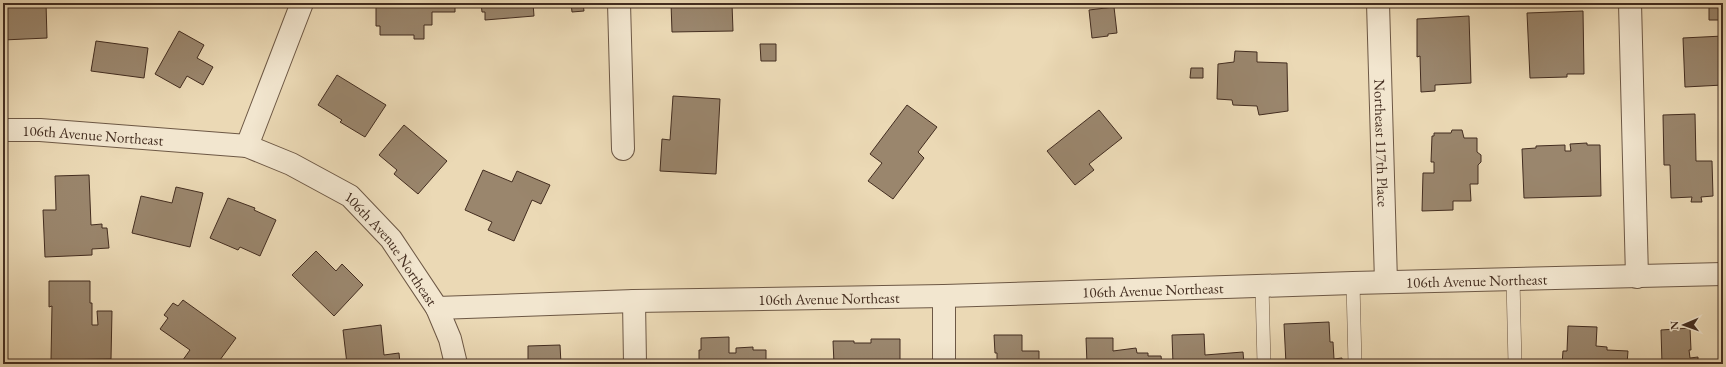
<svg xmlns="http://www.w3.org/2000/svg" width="1726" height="367" viewBox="0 0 1726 367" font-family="'EB Garamond',serif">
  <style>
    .building { fill: #9a866d; stroke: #432d20 }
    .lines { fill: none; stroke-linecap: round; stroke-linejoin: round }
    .lane-casing { stroke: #6d5845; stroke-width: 14 }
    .street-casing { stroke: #6d5845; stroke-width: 24 }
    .lane { stroke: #f2e6cf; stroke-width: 13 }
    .street { stroke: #f2e6cf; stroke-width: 22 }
    .labels { text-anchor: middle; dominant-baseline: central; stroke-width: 3; stroke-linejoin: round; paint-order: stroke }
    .street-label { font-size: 15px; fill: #432d20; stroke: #f2e6cf }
  </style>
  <rect width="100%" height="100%" fill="#ebd9b5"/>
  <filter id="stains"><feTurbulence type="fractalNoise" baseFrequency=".005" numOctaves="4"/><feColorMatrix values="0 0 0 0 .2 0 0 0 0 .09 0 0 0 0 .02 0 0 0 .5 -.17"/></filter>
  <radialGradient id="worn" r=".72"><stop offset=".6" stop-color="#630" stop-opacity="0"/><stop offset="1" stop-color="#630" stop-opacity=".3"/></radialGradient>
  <g class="building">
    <path d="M3 3H46L47 38 3 40Z"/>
    <path d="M376 3H455V12H432V25H424V39H414V35H380V26H376Z"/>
    <path d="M481 3H533L534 16 485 20V12H482Z"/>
    <path d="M571 3H583L584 11 572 12Z"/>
    <path d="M671 3 732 4 733 31 672 32Z"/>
    <path d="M1707 3H1723V20H1709V5H1707Z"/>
    <path d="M1114 7 1117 33 1108 34V36L1092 38 1089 10Z"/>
    <path d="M1583 11 1584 74H1567V77L1530 78 1527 13Z"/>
    <path d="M1469 16 1471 83 1435 85V91L1421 92 1420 56 1417 57V19Z"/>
    <path d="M179 31 204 45 197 58 213 67 203 85 187 76 180 88 155 74Z"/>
    <path d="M1723 36V85L1685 87 1683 38Z"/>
    <path d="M96 41 148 48 144 78 91 71Z"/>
    <path d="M760 44H776V61H761Z"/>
    <path d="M1235 51 1257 52V62L1287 63 1288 111 1259 115 1257 106 1233 105 1232 100 1217 99 1218 64 1234 62Z"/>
    <path d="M1191 68H1203V78H1190Z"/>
    <path d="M337 75 386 105 365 137 340 122 342 120 318 105Z"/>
    <path d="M673 96 720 99 716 174 660 171 662 139 670 140Z"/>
    <path d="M907 105 937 127 918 152 924 158 893 199 868 181 882 163 870 154Z"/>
    <path d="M1099 110 1122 138 1089 164 1094 170 1075 185 1047 151Z"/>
    <path d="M1695 114 1696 161H1712L1713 196 1701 197 1702 202H1691L1692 197 1671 198 1670 165H1664L1663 115Z"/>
    <path d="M404 125 447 161 418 194 394 174 397 170 379 155Z"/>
    <path d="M1452 130H1462L1464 138H1477V152L1481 155V162L1478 165V184H1470L1471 201H1453V210L1422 211 1423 173H1434V162H1431L1432 136H1434V133H1451Z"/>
    <path d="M1587 143V145H1600L1601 196 1524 198 1522 149 1536 148V146L1565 145V151H1571L1570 144Z"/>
    <path d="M483 170 512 182 517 171 550 185 541 204 532 200 514 241 488 230 492 222 465 210Z"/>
    <path d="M89 175 91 225 102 224V228H107L109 248 92 249V255L45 257 43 210H56L55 176Z"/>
    <path d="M176 187 203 193 190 247 132 233 141 196 172 203Z"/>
    <path d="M228 198 255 208 254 210 276 220 260 256 240 247 238 250 210 238Z"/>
    <path d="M316 251 336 271 342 264 363 285 334 316 292 275Z"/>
    <path d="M49 281H90V303H92V325H98L97 311H112L111 359 51 360 52 306 49 307Z"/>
    <path d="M183 300 236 338 217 364H180L190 350 160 329 168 318 164 315 173 303 178 306Z"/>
    <path d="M1329 322 1330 342H1333L1334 359 1342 358V364H1286L1284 324Z"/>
    <path d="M381 325 384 355 399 353 400 364H347L343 330Z"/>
    <path d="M1568 326 1597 327 1596 346 1607 347V350L1628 351 1627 364H1562L1563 351H1567Z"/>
    <path d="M1690 328 1691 350H1689L1690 358 1698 357V364H1662L1661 330Z"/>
    <path d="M1204 334 1205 355 1243 352 1244 364H1173L1172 335Z"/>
    <path d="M994 335H1022V351H1039V364H997V353H995Z"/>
    <path d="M729 337V353H736V348L753 347V350H766V364H699V350H701V338Z"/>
    <path d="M1086 338H1113V351L1136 348 1137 353H1148V356H1161L1162 364H1087Z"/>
    <path d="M871 339H900V364H834L833 341H854V343H871Z"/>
    <path d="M560 345 561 364H528V346Z"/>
  </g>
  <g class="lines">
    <defs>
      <g id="lane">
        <path d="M1513 280 1515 364"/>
        <path d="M1353 283 1355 364"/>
        <path d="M1262 286 1264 364"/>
      </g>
      <g id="street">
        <path d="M619 3 623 149"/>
        <path id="s1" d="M1378 3 1386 282"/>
        <path d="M1630 3 1637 277"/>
        <path id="s2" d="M3 130H40L247 146 291 164 350 196 391 239 437 308 450 339 456 364"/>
        <path d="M247 146 302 3"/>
        <path d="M944 296V364"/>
        <path d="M634 301 635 364"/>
        <path id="s3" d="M437 308 634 301 944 296 1353 283 1723 274"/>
      </g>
    </defs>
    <use href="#lane" class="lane-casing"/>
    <use href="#street" class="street-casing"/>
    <use href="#lane" class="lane"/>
    <use href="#street" class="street"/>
  </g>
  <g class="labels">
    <g class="street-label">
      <text stroke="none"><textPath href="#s2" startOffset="90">106th Avenue Northeast</textPath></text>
      <text stroke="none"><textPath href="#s1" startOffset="140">Northeast 117th Place</textPath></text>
      <text stroke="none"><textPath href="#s2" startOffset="426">106th Avenue Northeast</textPath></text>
      <text stroke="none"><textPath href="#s3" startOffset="1040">106th Avenue Northeast</textPath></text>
      <text stroke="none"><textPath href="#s3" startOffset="716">106th Avenue Northeast</textPath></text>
      <text stroke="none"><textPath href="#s3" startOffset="392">106th Avenue Northeast</textPath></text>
    </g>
  </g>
  <rect width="1726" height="367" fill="none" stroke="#ebd9b5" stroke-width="16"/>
  <rect x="4" y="4" width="1718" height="359" fill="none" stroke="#432d20" stroke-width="2"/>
  <rect x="8" y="8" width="1710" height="351" fill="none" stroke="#432d20"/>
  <g transform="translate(1684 325) rotate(268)" stroke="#f2e6cf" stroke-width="3" paint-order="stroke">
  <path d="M0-3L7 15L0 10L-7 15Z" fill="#432d20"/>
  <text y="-6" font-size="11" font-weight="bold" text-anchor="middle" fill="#432d20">N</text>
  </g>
  <rect width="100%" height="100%" filter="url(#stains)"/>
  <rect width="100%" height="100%" fill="url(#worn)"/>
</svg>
